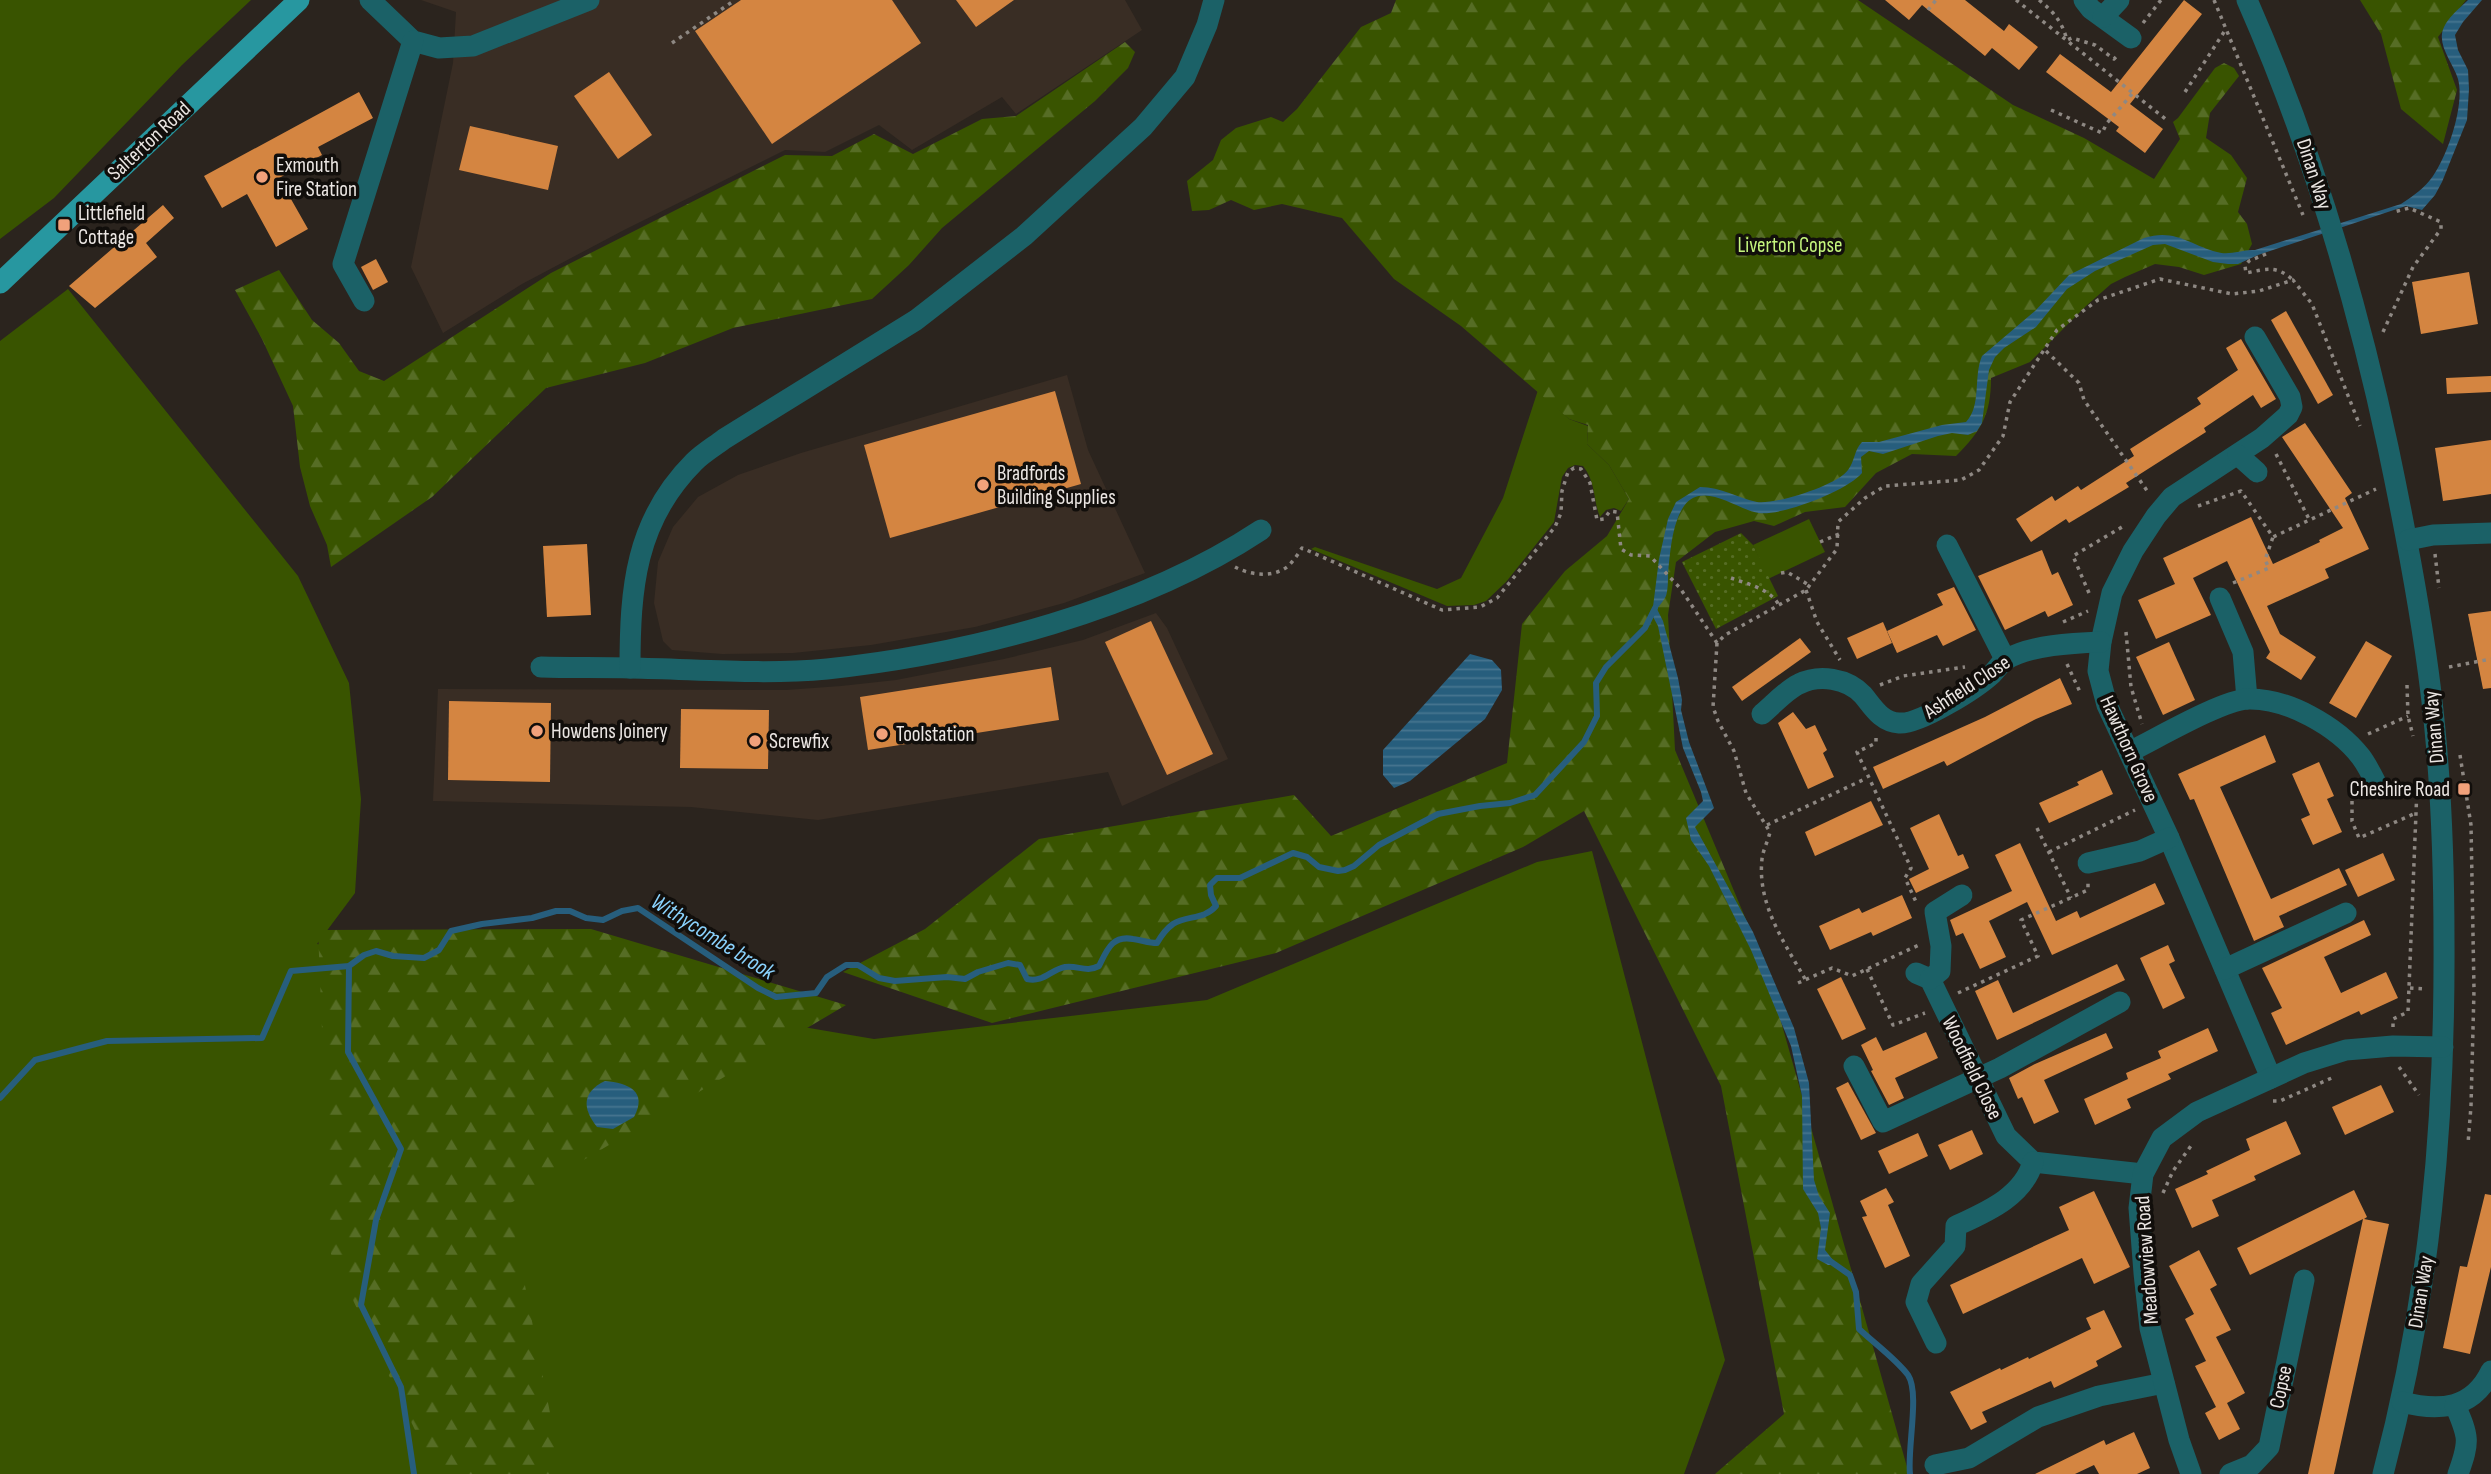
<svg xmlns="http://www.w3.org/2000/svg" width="2491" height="1474" viewBox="0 0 2491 1474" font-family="'Sofia Sans Condensed',sans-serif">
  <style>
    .built { fill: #392d24 }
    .green { fill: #395400 }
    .forest { fill: url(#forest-firs) }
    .park { fill: url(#park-dots) }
    .water { fill: url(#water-rules) }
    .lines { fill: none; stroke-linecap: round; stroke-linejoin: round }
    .stream { stroke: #275e7d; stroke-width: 6 }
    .building { fill: #d48541 }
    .path { stroke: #8e8883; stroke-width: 3.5; stroke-dasharray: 3.5 5; stroke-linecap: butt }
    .minor { stroke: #1b6167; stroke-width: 21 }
    .major { stroke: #2797a0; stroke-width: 21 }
    .poi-dot { fill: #f1a17b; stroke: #110e0b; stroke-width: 2.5 }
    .labels { text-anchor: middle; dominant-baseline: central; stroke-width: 7; stroke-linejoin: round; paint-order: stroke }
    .street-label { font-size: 21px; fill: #ebe6e3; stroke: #110e0b }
    .poi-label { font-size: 21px; fill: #ebe6e3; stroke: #110e0b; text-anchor: start }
    .park-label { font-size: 21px; fill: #c4f57d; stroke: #110e0b }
    .water-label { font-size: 23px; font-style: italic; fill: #8ad2fd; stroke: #110e0b }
  </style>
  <defs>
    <pattern id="forest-firs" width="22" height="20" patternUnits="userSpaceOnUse" patternTransform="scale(1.75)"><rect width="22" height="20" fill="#395400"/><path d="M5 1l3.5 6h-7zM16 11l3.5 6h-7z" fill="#566d25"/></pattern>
    <pattern id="park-dots" width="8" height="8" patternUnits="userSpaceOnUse" patternTransform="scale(1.75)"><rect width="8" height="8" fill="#395400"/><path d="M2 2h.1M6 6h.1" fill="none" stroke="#566d25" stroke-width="1.8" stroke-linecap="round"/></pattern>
    <pattern id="water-rules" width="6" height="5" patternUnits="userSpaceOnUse" patternTransform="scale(1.75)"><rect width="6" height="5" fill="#275e7d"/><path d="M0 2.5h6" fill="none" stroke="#46758f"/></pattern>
  </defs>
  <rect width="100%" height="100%" fill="#2b241e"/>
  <g class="built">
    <path d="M421 0H1125L1142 30 1016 114 1002 97 912 150 879 125 825 152 785 150 624 230 522 284 443 333 411 267 453 63 456 12Z"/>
    <path d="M1067 375 1088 450 1145 573 1064 603 975 627 871 645 793 653 722 654 672 650 663 641 654 603 658 562 673 527 698 497 738 475 801 453Z"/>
    <path d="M1156 613 1167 628 1228 759 1122 806 1108 772 818 820 691 807 433 801 438 689 786 690 841 686 896 680 1004 659 1083 640Z"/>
  </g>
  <g class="green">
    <path d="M0 0H251L182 65 54 198 0 239Z"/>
    <path d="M68 289 298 576 349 683 361 799 355 893 317 944 874 1039 1207 1000 1537 862 1592 851 1725 1360 1684 1474H0V341Z"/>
    <path d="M1538 390 1569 419 1588 426 1587 444 1609 465 1629 499 1621 511 1614 508 1606 510 1600 517C1593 500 1596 482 1583 466L1575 465 1568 468 1562 477 1554 522 1506 582 1486 601 1474 605 1447 606 1311 549 1315 547 1437 589 1461 578 1503 498Z"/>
    <path d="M1809 519 1825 552 1768 579 1753 545Z"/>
  </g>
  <g class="forest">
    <path d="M1396 0H1858L2013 105 2084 138 2154 179 2180 139 2173 122 2178 118 2215 68 2224 63 2234 68 2239 76 2210 113 2206 138 2231 155 2247 178 2238 212 2247 224 2252 244 2241 264 2204 275 2179 267 2155 264 2125 277 2111 284 2086 306 2030 362 1991 378C1991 415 1981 431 1956 456L1912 454 1876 473 1845 507 1805 512 1774 526 1754 521 1715 532 1676 562 1668 615 1675 750 1765 965 1909 1474H1715L1784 1414 1721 1086 1584 811 1523 847 1276 953 992 1023 843 972 925 929 1039 839 1294 795 1331 836 1507 763 1522 624 1565 571 1607 536 1629 499 1609 465 1587 444 1588 425 1569 419 1461 326 1394 279 1342 218 1282 204 1254 210 1231 200 1209 210 1192 211 1187 181 1213 160 1221 140 1236 128 1271 117 1283 122 1297 109 1361 27 1391 13Z"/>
    <path d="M2360 0H2466L2438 37 2457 90 2443 144 2401 109 2381 34Z"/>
    <path d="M1125 42 1135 52 1128 68 1095 101 942 228 909 265 872 299 733 328 645 363 546 388 432 497 331 567 327 545 310 506 300 467 293 406 262 339 235 290 279 270 312 320 339 343 359 371 384 381 551 273 785 155 832 156 874 134 913 154 982 119 1016 116Z"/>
    <path d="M591 929 846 1005 509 1204 562 1474H436L331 1254 318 930Z"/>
  </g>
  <path class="park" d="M1741 533 1753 545 1778 596 1716 629 1682 562Z"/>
  <g class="water">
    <path d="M2468 0H2482L2463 22 2455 35 2458 50 2468 70 2469 89 2467 120 2442 182 2435 195 2422 210 2406 206 2258 255 2238 264H2228L2213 262 2165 244 2153 245 2095 271 2067 289 2036 327 2004 348 1995 357 1989 370 1982 423 1977 431 1968 435 1952 433 1938 436 1883 454 1869 451 1861 457 1862 473C1847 491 1782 516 1759 513 1737 510 1703 480 1684 506 1672 523 1670 554 1668 574 1668 581 1668 590 1666 596 1664 600 1660 605 1657 609L1663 621 1678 678 1682 700 1681 710 1689 742 1714 808 1695 827 1753 932 1794 1028 1809 1083 1814 1180 1819 1196 1830 1213 1825 1250 1837 1265H1828L1817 1259 1821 1228 1818 1213 1803 1189 1802 1096 1791 1046 1751 950 1709 866 1691 840 1686 818 1703 801 1701 792 1683 748 1658 626 1652 615 1659 559 1668 519 1676 502 1700 487C1721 487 1738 498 1757 502 1775 505 1838 485 1848 470 1855 461 1854 450 1862 442H1879L1942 425 1966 422C1982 405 1973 377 1982 356L2035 311 2069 275 2144 238C2175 228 2190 245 2217 252 2230 256 2242 249 2255 250L2401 204C2413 196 2425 188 2433 176 2448 154 2465 105 2458 79 2454 65 2440 49 2442 34 2444 20 2459 9 2468 0Z"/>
    <path d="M1470 654 1492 660 1501 670 1502 690 1485 719 1410 781 1394 788 1383 775V750Z"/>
    <path d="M605 1081C628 1083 648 1091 634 1117L613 1129 597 1127C582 1108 582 1092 605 1081Z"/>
  </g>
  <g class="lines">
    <g class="stream">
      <path d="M349 966 348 1052 401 1149 376 1220 361 1305 401 1387 414 1474"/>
      <path d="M0 1098 35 1060 107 1041 262 1038 291 971 349 966 364 955 376 951 393 956 424 958 439 950 451 931 482 924 532 918 556 911H570L586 918 603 920 622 911 638 908 758 988 776 997 816 993 827 977 846 965H858L879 978 895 981 947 977 965 979 978 972 1008 963 1020 965 1027 979C1043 983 1050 970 1065 967 1078 965 1086 973 1099 966 1107 950 1112 935 1133 939 1142 940 1148 943 1157 943 1161 936 1166 929 1173 924 1187 915 1204 920 1216 906L1211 895 1210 885 1217 878H1240L1293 853 1307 857 1319 867 1338 871 1345 870 1354 866 1379 845 1438 814 1480 806 1510 803 1535 795 1584 742 1597 716 1596 683 1606 667 1645 628 1655 608"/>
      <path d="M1830 1261 1850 1275 1856 1292 1859 1329C1874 1343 1896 1359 1908 1375 1920 1393 1907 1449 1910 1474"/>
    </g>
  </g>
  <g class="building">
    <path d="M741 0H892L921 43 772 144 695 31Z"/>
    <path d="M956 0H1014L976 27Z"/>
    <path d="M1885 0H1965L2004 31 2009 24 2038 47 2019 70 1992 48 1985 56 1922 5 1909 20Z"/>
    <path d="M2184 0 2202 14 2130 104 2163 129 2145 153 2116 131 2119 127 2046 72 2060 54 2111 92Z"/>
    <path d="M609 72 652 135 618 159 574 96Z"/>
    <path d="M359 92 373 118 318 147 322 155 279 178 308 229 276 247 247 194 222 208 204 176Z"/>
    <path d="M470 126 558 146 548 190 459 170Z"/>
    <path d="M163 205 174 218 146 243 157 257 95 308 69 286Z"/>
    <path d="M376 259 388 282 373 290 361 267Z"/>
    <path d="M2469 272 2478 324 2421 334 2412 282Z"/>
    <path d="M2286 311 2333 395 2318 404 2271 320Z"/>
    <path d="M2241 339 2276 399 2261 408 2253 395 2204 428 2206 432 2126 483 2129 487 2069 523 2066 519 2031 542 2016 519 2052 496 2055 501 2078 486 2081 490 2134 456 2130 449 2201 404 2197 398 2238 370 2226 348Z"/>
    <path d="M2491 376V392L2447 394 2446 378Z"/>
    <path d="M1055 391 1081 484 890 538 864 445Z"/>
    <path d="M2305 423 2352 493 2345 498 2369 549 2325 569 2329 578 2267 606 2280 634 2316 657 2301 680 2266 658 2270 652 2227 561 2193 578 2211 615 2156 639 2138 600 2175 584 2163 558 2251 517 2273 564 2320 542 2319 540 2343 528 2282 437Z"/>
    <path d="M2491 440V494L2443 501 2435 448Z"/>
    <path d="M587 544 591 615 547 617 543 546Z"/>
    <path d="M2042 550 2052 575 2058 572 2073 605 2048 617 2045 611 2005 630 1978 576Z"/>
    <path d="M1954 587 1976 630 1943 646 1937 635 1897 653 1887 631 1943 605 1937 594Z"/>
    <path d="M2491 611V688L2483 689 2468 614Z"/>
    <path d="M1151 621 1213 754 1167 775 1105 642Z"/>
    <path d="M1883 622 1892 643 1857 659 1847 638Z"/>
    <path d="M1800 638 1811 652 1742 701 1732 687Z"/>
    <path d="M2366 641 2392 656 2356 718 2329 703Z"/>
    <path d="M2169 642 2195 700 2163 715 2136 657Z"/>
    <path d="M1051 667 1059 720 868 750 860 697Z"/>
    <path d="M2060 678 2072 704 2036 719 1947 766 1944 761 1883 789 1873 767 1985 717Z"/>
    <path d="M449 701 551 703 550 782 448 780Z"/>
    <path d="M681 709 769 710 768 769 680 768Z"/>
    <path d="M1793 712 1806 729 1815 725 1827 750 1823 753 1834 777 1808 789 1778 723Z"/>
    <path d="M2265 735 2276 762 2220 787 2271 899 2339 868 2347 885 2279 916 2284 927 2254 941 2194 799 2190 800 2178 774Z"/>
    <path d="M2319 762 2334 796 2327 799 2342 832 2313 845 2301 819 2310 815 2292 774Z"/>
    <path d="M2102 770 2113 794 2049 823 2039 803 2079 785 2077 782Z"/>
    <path d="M1871 801 1883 825 1815 856 1805 832Z"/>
    <path d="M1939 814 1958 856 1963 854 1969 868 1916 893 1909 879 1929 869 1910 828Z"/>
    <path d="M2020 843 2056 921 2077 911 2080 918 2155 883 2165 904 2052 955 2027 902 1989 921 2006 957 1980 969 1963 933 1956 936 1950 920 2012 891 1995 855Z"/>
    <path d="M2383 853 2395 880 2358 897 2345 870Z"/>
    <path d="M1902 895 1912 918 1873 936 1871 932 1830 950 1819 926 1859 908 1862 913Z"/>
    <path d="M2364 920 2371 935 2324 957 2341 993 2386 972 2398 998 2361 1015 2359 1011 2286 1045 2271 1013 2282 1008 2262 968Z"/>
    <path d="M2168 945 2175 961 2169 964 2185 998 2163 1009 2140 958Z"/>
    <path d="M2117 964 2125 980 1997 1040 1975 991 1998 980 2013 1013Z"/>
    <path d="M1841 977 1866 1029 1842 1040 1817 989Z"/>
    <path d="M2208 1028 2218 1051 2168 1074 2171 1079 2127 1099 2131 1108 2095 1125 2084 1099 2128 1079 2126 1073 2161 1058 2158 1051Z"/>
    <path d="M1926 1032 1938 1058 1895 1078 1904 1098 1889 1105 1871 1071 1873 1070 1861 1045 1876 1037 1883 1051Z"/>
    <path d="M2106 1033 2113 1048 2044 1080 2059 1112 2034 1124 2022 1097 2018 1099 2009 1078 2035 1064Z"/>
    <path d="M1848 1082 1876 1133 1861 1140 1836 1088Z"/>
    <path d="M2381 1085 2394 1112 2345 1135 2332 1107Z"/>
    <path d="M2286 1121 2301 1154 2254 1176 2256 1180 2212 1200 2219 1216 2192 1228 2175 1189 2208 1174 2206 1171 2250 1150 2246 1139Z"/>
    <path d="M1972 1130 1983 1154 1950 1170 1938 1145Z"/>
    <path d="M1918 1133 1928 1156 1889 1174 1878 1151Z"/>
    <path d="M1886 1188 1894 1202 1888 1205 1910 1256 1885 1268 1862 1217 1867 1216 1860 1201Z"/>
    <path d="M2354 1190 2367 1217 2364 1219 2389 1224 2334 1474H2308L2363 1219 2250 1275 2237 1248Z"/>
    <path d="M2094 1191 2130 1267 2094 1284 2082 1258 1963 1314 1950 1285 2069 1230 2059 1207Z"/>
    <path d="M2485 1194 2491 1195V1267L2470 1354 2443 1348 2460 1266 2467 1267Z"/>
    <path d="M2199 1250 2217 1285 2210 1289 2231 1330 2216 1337 2245 1393 2227 1403 2240 1429 2219 1440 2205 1413 2216 1407 2195 1366 2206 1361 2185 1319 2194 1314 2169 1266Z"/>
    <path d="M2104 1310 2122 1347 2096 1361 2098 1366 2054 1388 2051 1381 1982 1412 1987 1422 1971 1430 1950 1392 2000 1368 2001 1370 2028 1357 2029 1359 2091 1329 2086 1318Z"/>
    <path d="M2134 1432 2150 1468 2137 1474H2099L2094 1465 2075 1474H2035L2104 1440 2106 1445Z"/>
  </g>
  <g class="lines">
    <g class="path">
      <path d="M2016 0 2168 121"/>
      <path d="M2039 0C2054 12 2062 22 2067 40L2072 38 2095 45 2114 59 2119 54"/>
      <path d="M2214 0 2303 215"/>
      <path d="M1928 10 1936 0"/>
      <path d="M2143 23 2161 0"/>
      <path d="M672 43 735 0"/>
      <path d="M2185 92 2226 29"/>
      <path d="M2051 110 2102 133 2107 123 2132 94"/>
      <path d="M2266 254 2249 261 2245 266 2246 273C2267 269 2276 265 2293 280"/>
      <path d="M2383 332 2413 267 2441 229V222L2409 208 2394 212"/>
      <path d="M2046 351 2079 383 2084 400 2148 492"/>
      <path d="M2276 454 2310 521"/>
      <path d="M2198 506 2241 491 2273 537 2376 489"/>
      <path d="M1820 542 1839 534"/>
      <path d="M2435 554 2439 588"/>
      <path d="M1235 567C1250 575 1272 578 1287 567 1293 562 1298 554 1302 548L1442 610 1480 607 1497 598 1555 527 1561 513 1562 491 1568 472 1574 468 1581 469 1590 483 1597 520 1604 519 1610 511 1617 512 1621 549 1631 555 1650 556 1680 588 1717 643 1725 635 1806 590 1837 549 1838 522 1865 498 1885 486 1961 480 1979 470 2003 436 2010 402 2057 330 2098 300 2160 279 2232 294 2259 291 2293 280 2312 304 2360 426"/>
      <path d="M1781 573 1787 572 1809 585"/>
      <path d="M1731 578C1747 584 1769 588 1779 605"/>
      <path d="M2233 583 2269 568 2265 560 2273 537"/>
      <path d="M1806 590 1817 622 1840 660"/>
      <path d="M2089 593 2073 556 2122 527"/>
      <path d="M2063 622 2088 611"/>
      <path d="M2126 632 2131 687 2142 724"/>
      <path d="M1717 643 1713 707 1718 721 1734 751 1746 793 1770 832C1768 841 1763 850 1762 859 1757 904 1784 942 1805 979"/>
      <path d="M2067 664 2080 692"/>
      <path d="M2449 667 2491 659"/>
      <path d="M1880 685 1903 676 1965 667"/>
      <path d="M2407 685 2408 716 2413 736"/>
      <path d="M2368 734 2408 716"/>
      <path d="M1876 738V743L1857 752 1911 868 1905 878 1917 904"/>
      <path d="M2460 755 2471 825 2474 990 2471 1106 2468 1144"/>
      <path d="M2352 784V821L2359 838 2416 813"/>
      <path d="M1767 825 1867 778"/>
      <path d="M2037 828 2071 898"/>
      <path d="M2049 852 2135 810"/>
      <path d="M1867 969 1893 1025 1925 1013"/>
      <path d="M1798 983 1832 968 1852 976 1921 944"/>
      <path d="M2410 988 2425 989"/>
      <path d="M1958 993 2038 956 2021 920 2088 890V882"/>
      <path d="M2393 1027V1019L2408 1012 2417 788"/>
      <path d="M2399 1067 2419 1095"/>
      <path d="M2273 1101H2280L2334 1077"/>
      <path d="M2163 1193 2173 1171 2193 1143"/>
    </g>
    <g class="minor">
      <path d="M370 0 413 41 439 48 473 46 589 0"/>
      <path d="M2084 0 2091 9 2131 38"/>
      <path d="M2247 0C2310 143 2355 293 2388 447 2405 528 2421 610 2431 693 2441 775 2444 859 2444 942 2445 1124 2430 1297 2383 1474"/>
      <path d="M2103 17 2119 0"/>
      <path d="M364 301 343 264 413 41"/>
      <path d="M2255 337 2290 397 2292 407 2288 415 2262 438 2172 497 2156 516 2133 551 2112 593 2101 642 2098 671 2107 705 2169 838 2271 1078"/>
      <path d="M2238 455 2257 472"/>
      <path d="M2408 540 2433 535 2491 533"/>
      <path d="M1947 545 2005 659"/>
      <path d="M2220 598 2243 652 2247 699"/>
      <path d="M541 667C571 668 601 667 631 668 696 669 762 675 827 669 970 654 1140 610 1261 530"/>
      <path d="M630 668C630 589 635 521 694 462 703 453 715 446 724 439L916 320 1024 236 1143 127 1185 77 1207 25 1214 0"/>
      <path d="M1762 714C1773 705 1786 690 1799 684 1819 674 1847 678 1863 695 1873 707 1881 722 1899 723 1919 725 1977 688 1992 674 1997 669 2001 662 2007 659 2031 645 2073 643 2101 642"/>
      <path d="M2129 752C2156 739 2222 700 2248 699 2287 698 2337 726 2361 757 2367 765 2372 775 2377 785"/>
      <path d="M2088 863 2140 851 2169 838"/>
      <path d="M2225 969 2346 913"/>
      <path d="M1916 973 1930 979 2006 1136 2033 1162 2143 1174"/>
      <path d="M1930 979 1940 971 1941 946 1935 912 1962 895"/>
      <path d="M1854 1066 1883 1122 2000 1068 2120 1002"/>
      <path d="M1936 1343 1916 1302 1921 1284 1955 1246 1956 1226C1986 1212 2023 1197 2033 1162"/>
      <path d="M2402 1402C2440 1412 2473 1409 2491 1371"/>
      <path d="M2455 1405C2469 1437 2470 1441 2458 1474"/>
      <path d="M1935 1465 1969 1458 2038 1417 2099 1396 2164 1383"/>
      <path d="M2191 1474 2179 1440 2150 1328 2144 1273 2139 1208 2143 1174 2162 1138 2197 1112 2304 1063 2346 1050 2393 1046 2443 1047"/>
      <path d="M2230 1474 2252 1465 2269 1447 2304 1280"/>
    </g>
    <path class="major" d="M0 283 299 0"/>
  </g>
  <g class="poi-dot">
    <circle cx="262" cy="177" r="7"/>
    <rect x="57" y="218" width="14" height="14" rx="3.5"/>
    <circle cx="983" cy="485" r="7"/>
    <circle cx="537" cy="731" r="7"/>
    <circle cx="882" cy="734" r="7"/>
    <circle cx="755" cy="741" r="7"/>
    <rect x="2457" y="782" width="14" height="14" rx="3.5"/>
  </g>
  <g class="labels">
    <g class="street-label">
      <text transform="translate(149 141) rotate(-43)">Salterton Road</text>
      <text transform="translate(2314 174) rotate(72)">Dinan Way</text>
      <text transform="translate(1967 687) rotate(-33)">Ashfield Close</text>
      <text transform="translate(2434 727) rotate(-95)">Dinan Way</text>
      <text transform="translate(2129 749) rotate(66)">Hawthorn Grove</text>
      <text transform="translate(1972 1068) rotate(64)">Woodfield Close</text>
      <text transform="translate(2147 1260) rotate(-94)">Meadowview Road</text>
      <text transform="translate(2421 1292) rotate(-81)">Dinan Way</text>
      <text transform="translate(2281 1387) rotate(-78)">Copse</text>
    </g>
    <g class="poi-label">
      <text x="276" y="165">Exmouth<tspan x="276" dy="24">Fire Station</tspan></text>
      <text x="78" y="213">Littlefield<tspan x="78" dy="24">Cottage</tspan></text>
      <text x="997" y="473">Bradfords<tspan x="997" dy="24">Building Supplies</tspan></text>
      <text x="551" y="731">Howdens Joinery</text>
      <text x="896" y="734">Toolstation</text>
      <text x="769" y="741">Screwfix</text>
      <text x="2450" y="789" text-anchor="end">Cheshire Road</text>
    </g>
    <g class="park-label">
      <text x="1790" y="245">Liverton Copse</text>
    </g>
    <g class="water-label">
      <text transform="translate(713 937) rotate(32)">Withycombe brook</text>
    </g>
  </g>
</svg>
